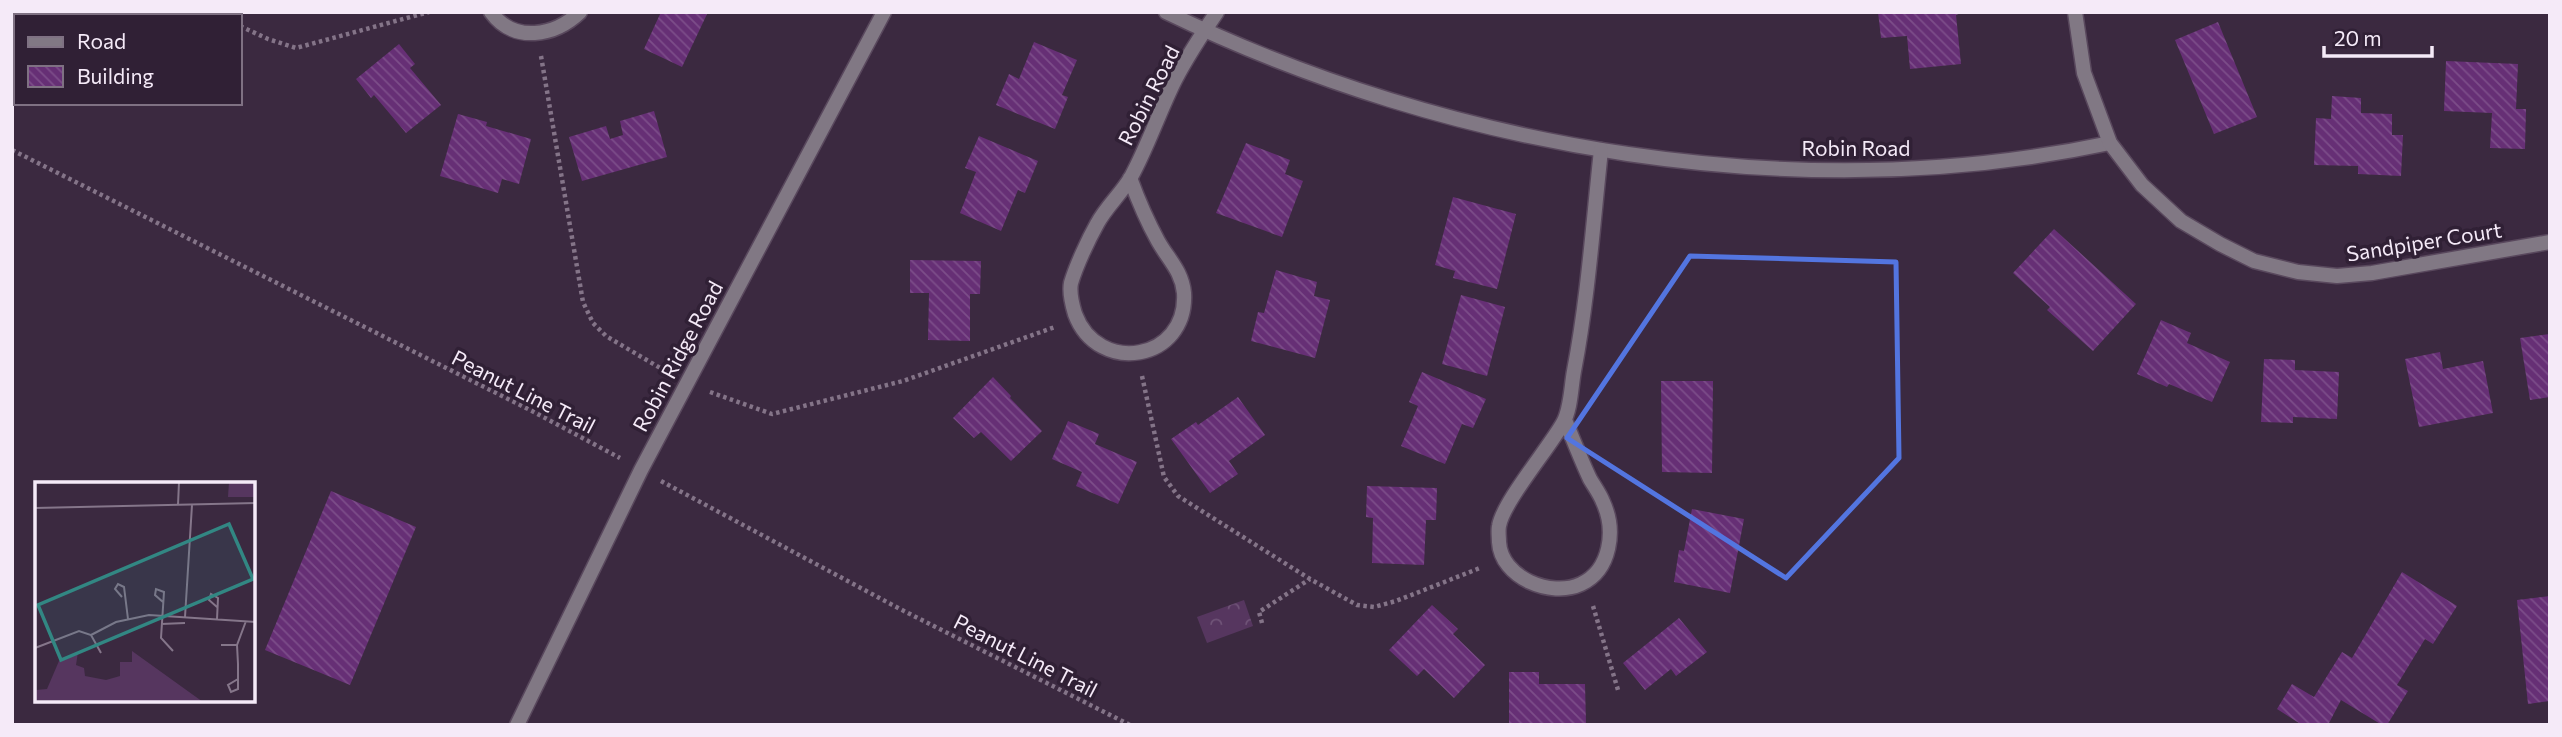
<svg xmlns="http://www.w3.org/2000/svg" width="2562" height="737" viewBox="0 0 2562 737" font-family="Commissioner,sans-serif">
  <style>
    .forest { fill: url(#forest-crowns) }
    .building { fill: url(#building-back-hatch) }
    .lines { fill: none; stroke-linecap: round; stroke-linejoin: round }
    .street-casing { stroke: #59485d; stroke-width: 17 }
    .path { stroke: #847488; stroke-width: 4.5; stroke-dasharray: 3.5 3.5; stroke-linecap: butt }
    .street { stroke: #817884; stroke-width: 14 }
    .marked { fill: none; stroke: #5375e0; stroke-width: 5; stroke-linejoin: round }
    .labels { text-anchor: middle; dominant-baseline: central; stroke-width: 7; stroke-linejoin: round; paint-order: stroke }
    .street-label { font-size: 21px; fill: #f5eaf8; stroke: #302035 }
    .inset-road { fill: none; stroke: #85768a; stroke-width: 2 }
    .view { fill: #328783; fill-opacity: 0.15; stroke: #328783; stroke-width: 3.5 }
    .inset-edge { fill: none; stroke: #f5eaf8; stroke-width: 3.5 }
  </style>
  <defs>
    <pattern id="forest-crowns" width="20" height="18" patternUnits="userSpaceOnUse" patternTransform="scale(1.75)"><rect width="20" height="18" fill="#56365f"/><path d="M2 6a3 3 0 1 1 6 0M12 15a3 3 0 1 1 6 0" fill="none" stroke="#6f5377"/></pattern>
    <pattern id="building-back-hatch" width="6" height="6" patternUnits="userSpaceOnUse" patternTransform="scale(1.75)"><rect width="6" height="6" fill="#662f75"/><path d="M-1 5l2 2M0 0l6 6M5-1l2 2" fill="none" stroke="#7c4d89"/></pattern>
  </defs>
  <rect width="100%" height="100%" fill="#3b2940"/>
  <path class="forest" d="M1244 600 1253 626 1207 643 1197 617Z"/>
  <g class="building">
    <path d="M661 12H708L682 67 644 49Z"/>
    <path d="M1878 12H1964L1956 15 1961 64 1910 69 1907 36 1881 38Z"/>
    <path d="M2218 22 2257 117 2214 134 2175 40Z"/>
    <path d="M1034 42 1077 60 1062 95 1068 97 1055 129 996 105 1009 74 1019 79Z"/>
    <path d="M399 44 415 64 410 68 441 105 406 133 374 95 371 98 356 79Z"/>
    <path d="M2446 61 2518 64 2516 109H2526L2525 149 2490 148 2492 113 2444 111Z"/>
    <path d="M2332 96 2361 98V113L2392 114V135H2403L2401 176 2358 174V166L2314 165 2316 118 2331 119Z"/>
    <path d="M654 111 667 157 582 181 569 137 606 126 610 139 623 135 620 121Z"/>
    <path d="M458 114 487 122 486 126 531 139 519 184 502 179 498 193 440 176Z"/>
    <path d="M979 136 1038 161 1025 193 1018 190 1001 231 960 213 976 172 965 168Z"/>
    <path d="M1246 143 1290 160 1285 174 1303 181 1282 237 1216 213Z"/>
    <path d="M1453 197 1516 214 1497 289 1453 278 1455 271 1435 265Z"/>
    <path d="M2054 229 2136 304 2093 351 2047 310 2050 307 2013 273Z"/>
    <path d="M910 260 981 261 980 294H970V341L928 340 929 293H910Z"/>
    <path d="M1276 270 1317 282 1314 296 1330 300 1315 358 1251 341 1258 312 1264 313Z"/>
    <path d="M1461 295 1505 307 1487 376 1442 364Z"/>
    <path d="M2161 320 2191 333 2187 343 2230 362 2212 402 2169 384 2167 387 2137 374Z"/>
    <path d="M2550 334V397L2530 400 2520 338Z"/>
    <path d="M2440 352 2443 369 2483 361 2493 413 2419 427 2405 359Z"/>
    <path d="M2264 359 2295 360V370L2339 372 2337 419 2293 417V423L2261 422Z"/>
    <path d="M1422 372 1486 399 1473 428 1462 424 1445 464 1401 446 1418 406 1409 402Z"/>
    <path d="M993 377 1011 396 1010 398 1042 431 1011 461 981 432 974 438 953 418Z"/>
    <path d="M1661 381H1713L1712 473 1662 472Z"/>
    <path d="M1238 397 1265 435 1229 461 1238 474 1210 493 1171 439 1196 422 1198 425Z"/>
    <path d="M1068 421 1099 434 1095 444 1137 462 1118 504 1076 486 1082 472 1052 459Z"/>
    <path d="M1367 486 1437 488 1436 520H1426L1424 565 1372 563 1373 518 1366 517Z"/>
    <path d="M331 491 416 527 350 685 265 650Z"/>
    <path d="M1692 509 1744 519 1730 593 1674 582 1679 550 1684 551Z"/>
    <path d="M2402 572 2457 606 2433 644 2425 639 2397 685 2408 691 2387 725H2382L2341 700 2328 725H2302L2277 709 2292 684 2314 697 2342 652 2352 658Z"/>
    <path d="M2550 596V701L2528 704 2517 600Z"/>
    <path d="M1432 605 1458 629 1453 634 1485 665 1454 698 1424 669 1417 676 1389 650Z"/>
    <path d="M1679 618 1707 652 1676 676 1671 669 1645 690 1623 663Z"/>
    <path d="M1509 672H1539V684H1585L1586 723 1509 725Z"/>
  </g>
  <g class="lines">
    <defs>
      <g id="street">
        <path d="M491 12C514 44 555 36 580 12"/>
        <path d="M1166 12C1451 150 1798 209 2110 143"/>
        <path d="M2075 12 2084 73 2110 143 2142 185 2181 221 2220 244 2254 261 2298 272 2337 276 2372 273 2550 242"/>
        <path d="M1130 178C1138 200 1147 221 1158 241 1168 259 1182 271 1184 293 1188 361 1098 376 1075 314 1072 304 1069 293 1071 283 1076 266 1088 240 1097 224 1106 207 1121 194 1131 177 1148 146 1159 112 1175 80 1187 57 1202 34 1217 12"/>
        <path d="M1565 420C1573 439 1581 460 1590 479 1594 486 1600 494 1603 502 1616 530 1611 570 1581 584 1551 598 1501 578 1499 542 1499 537 1498 531 1499 526 1503 502 1549 448 1563 423 1571 409 1571 387 1574 371 1588 298 1593 224 1601 150"/>
        <path d="M517 725 641 470 884 12"/>
      </g>
    </defs>
    <use href="#street" class="street-casing"/>
    <g class="path">
      <path d="M208 12 216 16"/>
      <path d="M168 16 173 12"/>
      <path d="M240 26 268 39 296 48 429 12"/>
      <path d="M541 56 583 302 593 323 606 336 667 372"/>
      <path d="M12 150 532 411 620 458"/>
      <path d="M1142 376 1164 477 1178 496 1310 579 1357 605 1374 607 1396 601 1480 568"/>
      <path d="M710 392 772 414 903 381 1055 327"/>
      <path d="M661 481 900 609 1130 725"/>
      <path d="M1593 606 1618 690"/>
      <path d="M1262 623 1259 612 1310 579"/>
    </g>
    <use href="#street" class="street"/>
  </g>
  <path class="marked" d="M1690 256 1896 262 1899 458 1786 578 1567 438Z"/>
  <g class="labels">
    <g class="street-label">
      <text transform="translate(1148 95) rotate(-63)">Robin Road</text>
      <text x="1856" y="147">Robin Road</text>
      <text transform="translate(2424 241) rotate(-9)">Sandpiper Court</text>
      <text transform="translate(677 356) rotate(-62)">Robin Ridge Road</text>
      <text transform="translate(524 391) rotate(27)">Peanut Line Trail</text>
      <text transform="translate(1026 655) rotate(27)">Peanut Line Trail</text>
    </g>
  </g>
  <g transform="translate(35 482)">
    <rect width="220" height="220" fill="#3b2940"/>
    <path d="M194 0H220V15H193Z" fill="#56365f"/>
    <path d="M97 169 168 220 0 218 1 208 12 207 24 179 43 170 41 183 49 186 50 194 71 198 85 194V180H97Z" fill="#56365f"/>
    <path class="inset-road" d="M143 23 144 0M0 26 221 21M87 115 80 107 83 102 89 105 93 137M128 120 120 113 121 107 129 110 126 156 138 169M150 135 157 23M182 137 183 116 176 112 174 118 182 125M126 142 150 141M56 153 81 140 114 133 221 140M186 163H202L211 139M202 163 203 182V207L196 210 193 203 203 197M0 166 44 149 56 153 66 171"/>
    <path class="view" d="M194 42 218 97 26 178 3 123Z"/>
    <rect width="220" height="220" class="inset-edge"/>
  </g>
  <rect width="2562" height="737" fill="none" stroke="#f5eaf8" stroke-width="28"/>
  <rect x="14" y="14" width="228" height="91" fill="#302035" stroke="#7f7183" stroke-width="2"/>
  <rect x="28" y="37" width="35" height="10" fill="#817884" stroke="#7f7183" stroke-width="2"/>
  <text x="77" y="49" font-size="21" fill="#f5eaf8">Road</text>
  <rect x="28" y="66" width="35" height="21" fill="url(#building-back-hatch)" stroke="#7f7183" stroke-width="2"/>
  <text x="77" y="84" font-size="21" fill="#f5eaf8">Building</text>
  <path d="M2324 46v10h108v-10" fill="none" stroke="#f5eaf8" stroke-width="3.5"/>
  <text x="2334" y="46" font-size="21" fill="#f5eaf8" stroke="#302035" stroke-width="5" paint-order="stroke">20 m</text>
</svg>
